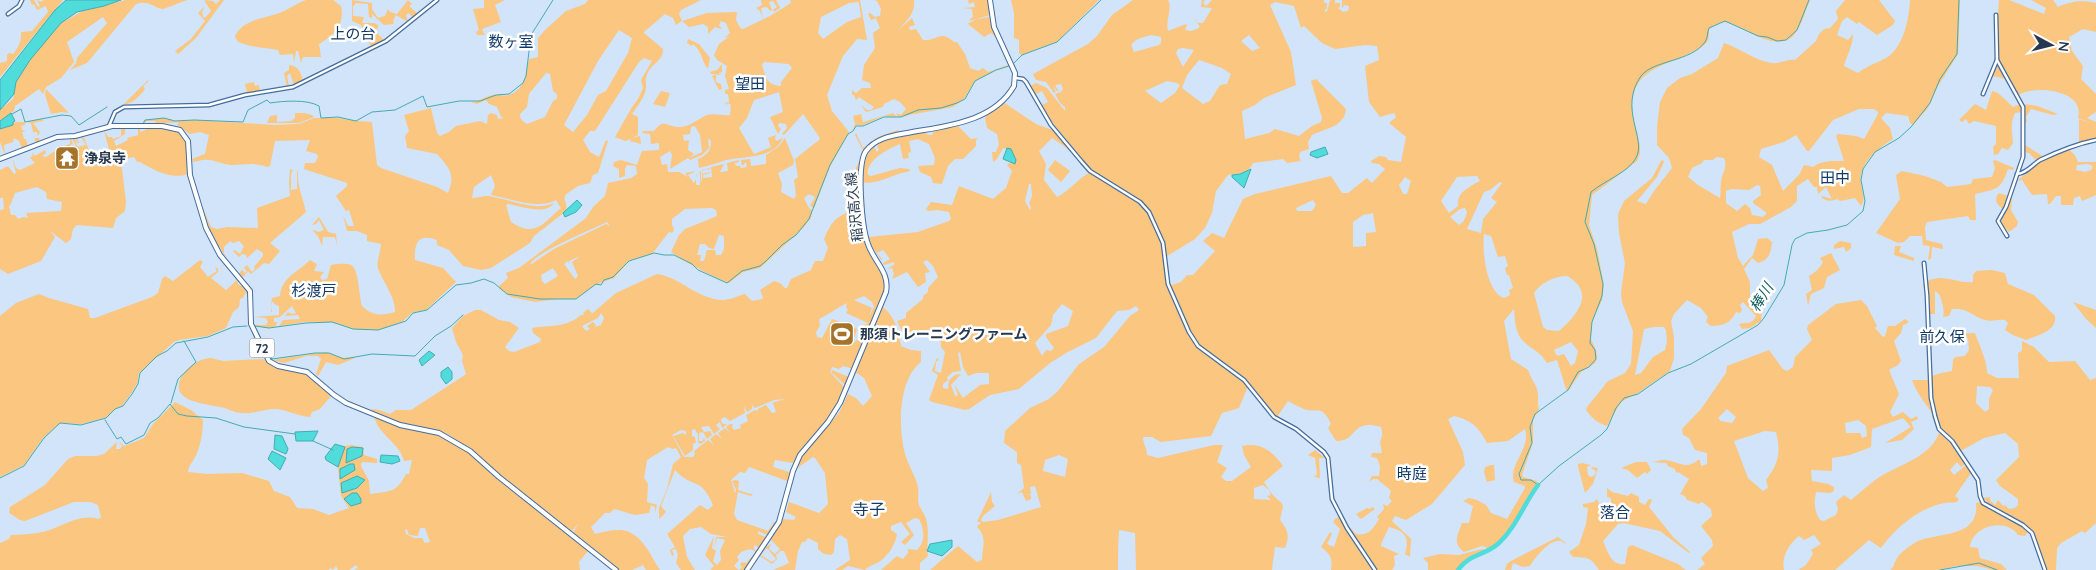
<svg xmlns="http://www.w3.org/2000/svg" width="2096" height="570" viewBox="0 0 2096 570" font-family="Quicksand,'Noto Sans JP',sans-serif">
  <style>
    .green { fill: #fac680; fill-rule: evenodd }
    .water { fill: #50dcda; stroke: #44abb0 }
    .lines { fill: none; stroke-linecap: round; stroke-linejoin: round }
    .stream { stroke: #44abb0; stroke-width: 1 }
    .river { stroke: #50dcda; stroke-width: 4.5 }
    .minor-casing { stroke: #446d9e; stroke-width: 5 }
    .major-casing { stroke: #446d9e; stroke-width: 6 }
    .minor { stroke: #fff; stroke-width: 2.5 }
    .major { stroke: #fff; stroke-width: 4 }
    .labels { text-anchor: middle; dominant-baseline: central; stroke-width: 5; stroke-linejoin: round; paint-order: stroke }
    .shield { fill: #fff; stroke: #687484; stroke-width: 1 }
    .shield-label { font-size: 12px; font-weight: bold; fill: #27394f }
    .poi-label { font-size: 14px; font-weight: bold; fill: #27394f; stroke: #fff; text-anchor: start }
    .street-label { font-size: 14px; fill: #27394f; stroke: #fff }
    .neighbourhood-label { font-size: 15px; fill: #113a67; stroke: #fff }
    .water-label { font-size: 15px; font-style: italic; fill: #166362; stroke: #fff }
    .quarter-label { font-size: 16px; fill: #113a67; stroke: #fff }
  </style>
  <rect width="100%" height="100%" fill="#d2e4fa"/>
  <g class="green">
    <path d="M30 0H34L38 7 40 6 37 0 41 2 44 0H63L0 77V63L7 61V55L9 53 13 54C18 48 22 41 21 32L32 31 48 12 46 6 37 10 34 4 32 5Z"/>
    <path d="M126 0H188C183 1 165 9 162 9 151 6 149 0 136 4L87 63 70 70 76 63 77 58 107 23 103 17 67 42 74 62 61 78 46 87 43 94 39 89 15 106 14 111 0 121V110L13 99 16 82 30 60 61 23 83 11Z"/>
    <path d="M204 0 213 1 216 4 220 0H224L196 38 178 54 175 51 191 39 205 21 198 13 205 6 202 12 203 17 205 18 211 11Z"/>
    <path d="M306 0H333L341 6C345 24 335 35 319 44L321 57H303L301 63 298 51H296L294 63 293 54 280 55 278 50C265 47 250 48 237 41L235 36C243 19 267 18 282 12 291 8 297 3 306 0Z"/>
    <path d="M352 0 372 3V9L378 18 385 16 388 9 390 12 397 14 408 0 412 4 409 6 418 14 413 18 409 13 407 14 406 15 408 22 396 15 393 21 394 24 384 25 372 14V18L369 17 368 4 356 3 353 6V16L364 17 362 23H374L378 25V28L369 33H365L361 25 352 21Z"/>
    <path d="M484 0H505L495 5 501 22 482 29 485 35H477L476 32 479 30 473 9 484 8Z"/>
    <path d="M588 0H701L681 10 679 14 682 21 707 13 737 12 736 20 740 28 743 29 770 16 791 3 790 0H860L867 40 857 39 843 56 827 95 832 111 849 132 830 167 814 208 810 206 815 197 809 194 804 198 809 208 812 210 811 218 803 228 760 268 743 272 729 283C708 275 689 264 671 252L679 235 685 229 717 216 716 210 712 208 685 209 672 219V224L674 230 672 233 669 232 652 254 629 261 614 278 595 285 576 299H558L535 302 511 297 499 288V286L508 278 506 273 519 268 586 218 593 207 605 196 608 183 631 178 637 174 636 166 627 165 625 169V176L619 178V169L613 166 614 162 621 160 637 165 642 151 659 150V143L651 144 650 134 642 133 643 131H654C664 118 665 126 678 127 688 128 698 119 707 115 715 113 723 116 730 115L731 105 728 103 726 105 725 103 729 102 728 94H725V90L729 89 725 76 727 66 717 60 714 55 719 44 730 36 724 38 730 33 726 23 721 21 719 25 722 29 715 27 708 34V27L703 24 689 27 682 21 676 25 673 18 665 14 645 31 644 33 663 49C663 61 653 63 648 72 645 78 646 83 646 88 645 97 637 107 632 114L638 117V135L633 138 640 136 641 144 630 141 631 139 625 141 615 137 632 107 638 99 643 88 641 80 652 61 644 58 639 62 595 131H590L583 140 590 152 599 157 606 140 608 141 598 173 593 175 590 183 578 186 565 195C563 200 568 204 566 211L534 236 530 243 491 268 481 270 463 266 449 250 437 245V240C418 233 414 243 415 260L443 268 456 282 426 310 413 312 402 322 378 330 354 329 332 322H305L279 326 283 320 300 319 298 315 285 316 288 312 292 314 296 313 292 306 280 317 274 318V322H277L276 326 268 328 255 326 254 325H266L268 322 266 318 253 317 279 315V306L274 304V302H271L272 312H271L272 298 280 296C281 278 298 272 310 260L317 264 314 271 324 272 320 277 322 280 327 279 331 265C337 264 345 263 351 265 359 269 359 297 362 306 372 316 382 316 395 312 396 297 382 281 378 268 376 264 381 249 381 244L367 241V235L357 231H347L343 215 348 226H354L349 210 346 211 336 196 347 186V183L304 169 305 163H315L318 157 317 154 306 151 310 140 275 141 270 166 267 167C255 162 245 165 232 165 214 164 215 156 194 162L192 159 205 154 209 135 200 132 190 134 177 125 179 122 156 124 155 121H147L144 123 145 120 163 118 174 121 193 120 275 125 299 124 314 118H337L357 121 372 122 377 165 381 168 437 187 448 193C456 174 449 168 437 154L407 148 405 136 409 131 404 115 431 108 437 133 440 136 449 132 456 126 480 121 487 124 488 115 491 113 497 115 498 119 504 118 501 117 497 107 489 104 486 100 477 104 471 102C483 101 483 97 493 95 498 93 503 97 509 95 526 89 526 73 529 59L538 57V38L546 29 566 11 585 4ZM858 2 859 3 861 17 847 22 823 39 818 33 821 17 849 3ZM619 30 632 38 628 53 606 91 598 95 587 115 573 132 564 125 598 61ZM764 62 789 64 792 68 781 82V86C766 85 766 77 762 65ZM546 73 550 74 553 91 557 94V99L553 101 545 117 527 124C522 121 520 119 520 114L527 107 529 94ZM779 92 783 112 770 117 778 134 781 129 778 126 779 123 786 124 787 128 782 134 784 135 803 114 820 138 819 140 795 159 798 177 794 180 796 195 794 199 781 192 782 184 778 173 793 165 794 161 785 138 778 147 766 155V164L751 166 750 159 741 160 742 166 746 162 747 167 741 168 740 166H736L735 163 739 162V160L727 163 728 171 720 172 724 164 711 167 712 177 703 178V175L710 173V172L703 174 702 171 707 169 709 170 710 168 702 170V182L701 181V171L696 175V178L697 174 700 173V185H696V179L694 183 688 175 696 171 685 173 688 177 679 172H668L667 164 662 165 660 157 670 151 672 155 670 169 688 158 690 160 702 155 709 148 708 138 711 141C711 151 707 155 698 159L699 168C708 166 717 163 726 160 746 156 773 159 783 138L776 141 775 138 776 135 768 138 771 147 754 154 739 128 747 118 754 100ZM695 126 700 135 702 152 689 158 694 154 688 150 689 140 684 141 683 135 690 134 691 127ZM491 175 495 186 491 195C512 199 537 210 556 200L561 208C542 224 536 238 511 222L506 205 508 204C521 206 545 216 554 203 533 212 510 199 488 196 482 196 477 198 472 198L474 187ZM607 222 610 226 606 224 554 249 530 265C533 253 593 229 607 222ZM719 235 724 236V249L721 255H716L715 250H707L704 261H700L701 255H697L700 244H705L709 248 714 249ZM580 256 572 262 578 276 575 279 564 264 568 261 570 265 569 261ZM553 268 558 276 545 284 542 281 541 275Z"/>
    <path d="M761 0H776L780 8 774 12 773 10 777 7 773 1 769 2 772 10 770 11 767 7 761 8 763 18 760 11 756 8 762 5Z"/>
    <path d="M874 0H914C916 13 905 23 897 31L912 18 915 25 909 27 910 30 916 29 923 40C938 41 940 29 954 42H957L965 54 970 68 978 71 983 68 988 72 1008 65 1009 66 996 70 975 81 964 99 953 107 898 117 896 113 901 115 906 109 900 102 894 99 884 104 883 107 866 112 861 105 867 110H871L874 107 859 97 856 100 854 95H852V90L856 93 862 88H871L870 83 862 80 864 65 875 48 873 33 880 28 876 18 871 20 868 14 870 13 875 17 880 16 881 9 877 1Z"/>
    <path d="M968 0H989L990 15 970 21V19L973 17 972 9 963 8 975 7 974 2 969 4Z"/>
    <path d="M1011 0H1099L1057 42 1021 55 1019 53V40L1014 38V13Z"/>
    <path d="M1133 0H1168C1173 9 1165 20 1168 31L1186 24 1187 26 1185 29C1190 33 1195 30 1200 27L1194 18 1198 23H1203L1212 8 1201 7 1202 0H1205L1203 3 1206 6 1212 0H1324V3H1327V9H1325V11L1327 12 1330 0H1335V3H1340V7L1338 8 1343 12 1348 11 1349 6 1344 5 1342 9V0H1810C1805 11 1802 26 1794 35 1775 56 1741 22 1723 22 1718 23 1713 26 1709 29 1709 32 1709 37 1708 40 1706 45 1700 48 1696 50 1670 66 1634 66 1632 104 1632 118 1637 133 1640 146V153L1637 161 1592 195 1589 225 1597 249 1604 285 1602 300 1592 322 1591 339 1596 350 1597 358 1595 363 1581 372 1568 391 1566 389 1557 360 1547 363C1541 352 1531 349 1523 341 1515 333 1515 319 1514 309L1504 321 1511 359 1528 370C1530 377 1535 383 1537 389 1539 396 1537 403 1539 410L1533 419V442L1522 475 1523 477 1537 481 1538 486 1512 529 1493 550 1482 546 1464 552C1452 543 1458 535 1462 523H1469L1473 506 1463 501 1469 498 1477 500 1486 505 1491 513 1507 519 1525 488V486L1514 482C1508 464 1531 450 1525 429L1508 441 1487 443C1479 427 1471 420 1454 416L1448 419 1463 452 1465 465 1432 504 1406 520 1395 516 1392 521 1411 539 1410 557 1405 554C1410 537 1405 531 1389 527L1381 544V546L1399 554 1394 556 1395 565 1392 570H1331C1333 558 1330 554 1321 547L1330 532 1332 534 1327 544 1334 547 1340 529 1333 522 1336 518 1340 517 1356 534C1369 536 1372 530 1379 519L1377 517 1384 509 1383 504 1387 506 1392 501 1389 498 1391 491C1387 486 1382 484 1377 479H1373L1369 482 1372 476H1379L1380 466 1377 458 1371 457 1372 453H1382L1380 442C1382 437 1383 433 1381 427 1350 418 1358 442 1336 441L1328 428 1331 424C1321 403 1319 414 1304 409 1299 407 1293 404 1288 401L1277 417 1269 412 1249 384 1239 408 1222 413 1211 436 1161 442 1152 437H1143C1143 444 1147 448 1147 455L1158 458 1214 445H1223L1217 462 1227 468 1221 477 1226 481H1232L1251 467 1244 455 1242 446C1261 442 1272 451 1283 466L1264 482C1269 490 1273 497 1281 502L1283 506 1280 520C1288 530 1290 536 1285 548L1275 547 1272 570H1136L1135 533 1119 530C1118 544 1118 556 1118 570H930L958 546 977 562 982 560C982 547 988 538 977 527L981 522H977L991 492 992 502 995 506 983 516 981 520 983 522 998 520 1041 507 1035 486 1030 487 1031 494 1026 495H1031V499L1026 501 1022 492 1017 494 1024 488 1021 465 1017 463V452L1004 443 1005 431 1030 408 1049 399 1058 391 1079 364 1104 347 1130 316 1139 310 1136 306 1129 310 1117 311 1096 338 1066 353 1050 363 1019 389 990 395 969 409 965 410 932 402 929 400 938 375 932 371 937 358 939 360 936 362 935 371 941 373 945 352 941 347V342L936 340 934 334 926 330 903 333 897 321 906 318V313L923 299V296L928 292V288L938 277 933 266 927 260 923 262 930 272 925 273 926 282 918 287 907 272 892 279 894 274 892 268 887 269 894 265V262L884 265 883 263 890 259 883 250 877 253 882 259 881 260 871 245 869 237 918 232 949 221 951 219 949 212 937 210 928 211 926 209 931 202 952 205 959 186 993 199 1006 188 1012 171 1007 165 1009 163 1015 164 1007 149 1003 148 997 159 993 162 992 152H996L999 144 997 134 987 128 985 118 988 113 1003 102 1036 124 1055 131 1071 151 1052 138 1039 151 1046 164 1044 180 1057 197C1070 191 1079 177 1091 172V170L1044 112 1040 106 1048 102 1042 91 1034 95 1030 86 1036 83 1047 88 1065 111V107L1060 103 1055 94 1061 92 1063 89 1061 84 1055 85 1058 90H1060L1057 91 1053 86 1056 92 1054 93 1046 82 1036 80 1033 74 1088 44 1097 36 1112 15ZM1275 2 1294 6 1301 28 1304 26 1322 43 1335 49 1365 45 1377 46 1379 60 1365 66 1369 102 1380 117 1394 113 1396 117 1389 123 1406 137 1401 162 1388 160 1386 157 1379 156 1371 161 1372 163 1379 164 1385 169 1372 183 1367 178 1348 193H1342L1331 176 1255 194 1243 199 1224 238 1212 233 1203 241 1215 251 1193 275H1187L1181 282 1168 286 1164 258 1195 239 1205 228 1212 213 1216 191 1228 175C1237 174 1249 173 1253 163L1283 159 1287 163 1301 161 1299 157 1300 152 1309 149 1308 142 1312 135C1325 128 1343 128 1346 110L1345 108 1316 79 1311 81 1322 118 1321 122 1312 126 1299 136 1275 129 1269 133 1245 139 1242 111 1255 105 1264 98 1296 85 1291 52 1270 5ZM1152 35 1161 37V43L1159 45 1134 52 1131 45C1136 38 1144 37 1152 35ZM1249 35 1260 48 1252 51 1241 41ZM1183 48 1194 50 1183 67 1176 53 1178 49ZM1199 60 1222 68 1231 74 1227 84 1220 85 1210 101 1203 104 1182 88 1187 75ZM1167 81 1177 83 1180 85 1175 93 1161 103 1145 91ZM1477 176 1480 181C1470 186 1456 193 1458 206L1449 213 1441 201 1457 177ZM1405 177 1411 181 1407 194H1403L1399 185ZM1500 182 1502 183 1491 198 1497 202 1483 219 1481 233 1467 229 1484 192 1490 190ZM1029 184H1031L1032 196 1029 203 1031 208 1030 210 1025 201ZM1313 200 1316 205 1312 211H1297L1296 208ZM1465 208 1467 212C1466 217 1464 222 1459 225L1450 217 1460 209ZM1373 213 1376 232 1366 233V246L1353 247V222L1363 215ZM1484 234 1491 236 1498 257 1505 256 1508 266 1505 268 1507 275H1509L1513 288 1509 290 1510 295 1504 298C1486 292 1482 250 1484 234ZM1567 276C1597 293 1576 316 1559 331L1547 330 1543 327 1534 293C1540 283 1555 276 1567 276ZM1062 304 1073 311 1068 326 1046 334V337L1054 348 1051 351 1046 350 1042 356 1035 343 1051 325 1053 315ZM1571 342 1578 351 1575 363 1571 366 1564 354 1557 356 1554 350ZM960 352 963 367 968 376 976 373H989V384L980 385 963 398 954 384 958 395 955 396 951 385 960 375 962 376 960 374 955 375 949 380 948 389 943 388V384L948 380 947 377 953 372 961 371 958 353ZM1059 455 1068 459 1065 477 1043 471 1045 460ZM1263 485 1269 490 1271 495 1267 496 1271 500 1254 499V488Z"/>
    <path d="M1845 0H1879L1895 21 1893 25 1877 35 1859 22 1857 24 1847 17 1842 21 1837 35 1848 40 1853 34C1853 46 1847 54 1844 66L1858 73C1867 66 1877 63 1886 58 1904 47 1909 19 1910 0H1960L1958 54 1938 86 1928 108 1913 125 1910 123 1908 116 1886 113 1881 118 1890 128 1893 139C1879 148 1858 163 1861 183 1862 191 1866 199 1861 206L1855 198 1840 201 1837 199C1831 201 1827 202 1821 197L1822 196 1832 199 1826 187 1818 194 1817 187H1814L1808 179 1797 186V201L1791 207 1760 224H1749L1732 232 1738 258 1743 266 1753 255 1758 239 1767 238 1772 242C1771 253 1769 260 1758 263L1752 258 1744 269 1750 282V302L1762 311 1761 321 1750 328 1742 329 1739 324C1747 322 1752 325 1756 316L1743 302 1740 305 1742 310 1740 313 1736 312C1731 323 1723 326 1711 326L1706 322 1708 317 1701 308 1687 300 1674 314 1671 321 1674 337V358L1670 371 1638 393 1621 402 1607 426C1597 423 1592 418 1586 410L1587 407 1608 381 1625 373 1631 364 1633 331 1622 302 1621 293 1625 263 1619 233 1618 214 1624 201 1652 178 1661 161 1663 160 1664 162 1657 177 1637 201 1646 204 1654 191 1672 168 1669 158 1657 145V127L1660 102 1667 88 1680 78 1692 74 1718 58 1724 43C1740 48 1755 61 1772 63 1780 64 1787 59 1795 60L1816 41 1819 34 1824 29 1830 28 1838 19 1836 11ZM1859 109H1874L1878 112 1877 116 1864 139 1856 136 1838 134 1836 136 1844 161C1831 161 1823 160 1813 167L1804 165 1799 175 1783 191 1772 165 1759 157 1761 149 1784 142 1796 135 1807 151H1809L1833 120ZM1716 157 1724 158C1728 168 1722 172 1721 182 1720 187 1721 192 1720 198L1698 185 1688 177 1692 168 1702 163 1704 160H1713ZM1757 185 1760 186 1761 195 1753 201V203L1767 213 1763 217 1752 215 1750 208 1745 204 1737 211 1726 203V191L1731 189 1749 190ZM1654 327H1664L1666 330 1667 342 1665 350 1653 357 1641 373 1635 375 1644 329Z"/>
    <path d="M1999 0H2009L2044 14 2046 8 2031 0H2053L2058 7C2072 1 2081 0 2096 3V32L2083 29 2069 37 2072 51 2083 66 2081 79 2096 94V112L2087 118 2096 122V139L2079 142V119L2095 124 2078 118C2086 89 2032 85 2019 95 2012 84 2002 73 1999 60 1994 42 1998 19 1999 0Z"/>
    <path d="M989 17 996 37 991 33 984 37 968 24 965 25 977 19Z"/>
    <path d="M375 31 384 40 371 47 367 37 374 36 373 32Z"/>
    <path d="M688 39 699 44 710 58 708 69C701 61 703 52 693 44L692 46 687 43Z"/>
    <path d="M722 64V72L718 74H723L716 75V82L721 84 722 89 719 90 712 76 717 74H711L710 72 717 70Z"/>
    <path d="M289 65C299 66 300 72 303 80L294 86 290 73 287 76 289 86 287 87 284 73 289 70Z"/>
    <path d="M1997 65 1998 66 2006 79 1992 76Z"/>
    <path d="M148 80V82L143 86 145 89C139 97 133 103 123 105Z"/>
    <path d="M254 82 255 86 259 85 260 91 247 93 245 84Z"/>
    <path d="M46 89 69 113 62 112 51 114 45 95Z"/>
    <path d="M661 91 670 93 665 107 653 104Z"/>
    <path d="M1992 91 1998 93 2013 107 2020 104 2022 112 2015 113C2010 123 2012 133 2013 143L2008 150 2002 148 1998 154 1994 155 1993 147 1996 144V126L1974 121 1969 124 1966 119 1962 122 1959 120 1975 104 1986 110Z"/>
    <path d="M2025 104 2037 106 2058 114 2053 115 2031 109 2026 117 2027 122 2024 123Z"/>
    <path d="M295 113H304L312 115 314 117 299 123H267L270 116 277 115V122L291 121 295 118Z"/>
    <path d="M893 113 897 117 884 116 863 125H856L852 131 855 124 853 116 861 114 863 122Z"/>
    <path d="M43 119V121L33 123 40 132 38 136 37 132H33L35 138H39L40 142 36 144 31 123 27 122Z"/>
    <path d="M16 122H25V125L21 126 22 130 26 131 22 132 24 139H26L28 147 22 149 19 141 14 138 13 142 4 145 5 155 0 142V129L13 125V123Z"/>
    <path d="M957 125 971 139 978 138 976 140V146L963 159H955L948 166 942 184 933 183 931 177 920 172 918 166 934 165 935 158 929 144 918 139 909 141 911 152 908 153 909 158 903 159 900 144C889 148 865 161 868 175L871 176 900 168 909 169 910 171C905 173 903 172 898 174 887 178 864 189 855 178L853 184 851 180 862 154 859 170 862 169 868 153 874 147 877 152 879 150 877 146 882 141 873 146C886 135 908 134 924 132L928 135H932L934 130Z"/>
    <path d="M121 127 125 128V134L114 141 116 146 128 140 127 138 138 135V127H140V132C145 131 147 128 151 127 156 126 163 128 167 128 193 130 185 157 188 174 171 180 154 170 140 162H137L134 157 121 160 126 202 125 211 116 218 113 228 77 225 73 229 71 239 66 243 50 231 55 237 41 261 8 274 0 269V210L4 209 3 198H0V170L8 166 14 174 16 173 12 157 16 168 20 170 35 163 30 158 33 155 32 152 35 156 45 150 46 153 42 156 46 157 55 151V149L70 144V138L73 143 63 152 68 154 64 158 61 155H58L54 161H74L72 148 76 146 72 138H75L77 147 86 145 81 137 77 139 79 143H82H77L76 138 83 136 91 155 109 150 104 130 108 137H112L113 139 121 136ZM37 187 46 192 47 199 62 202 61 211 26 213 28 218 23 217 18 219 15 215H11L9 206 11 204 15 193Z"/>
    <path d="M898 130 899 133 874 141 864 152 855 135 856 133 863 148 878 137Z"/>
    <path d="M2025 145 2044 157 2037 161 2029 153 2024 152Z"/>
    <path d="M2068 149 2075 155 2078 162H2096V195L2082 201 2080 196 2074 198 2073 205H2061V196H2056L2050 204H2048L2047 194 2032 195 2022 180 2017 181 2040 162ZM2088 164 2093 166 2091 170 2085 172 2076 170 2077 165Z"/>
    <path d="M1055 160 1070 171 1061 182 1048 170Z"/>
    <path d="M1995 160 2014 168 2013 170 2008 169C2001 191 1995 189 1975 194L1976 220H1970L1968 216 1927 222 1925 227 1926 240 1942 244 1943 249 1932 247 1931 259 1928 260 1930 246 1923 245 1922 236H1910L1904 242 1898 243 1876 233 1900 199 1896 175 1902 171 1925 176 1941 182 1947 187 1971 184 1973 179 1992 177 1995 168 1993 161Z"/>
    <path d="M290 169 293 170 291 174V190L297 189V171L298 172C297 186 303 198 306 212L270 243 280 251 269 264 264 263 251 274 248 271 243 277 239 273 242 270 245 273 247 271 244 268 247 265 252 272 255 269 254 267 263 256V253L257 249 247 258 246 255 242 254 239 257 233 251 235 250 240 254 244 246 239 241 233 243 230 241 224 247V254L226 255 232 250 225 256 212 235 201 204 211 227 217 229 227 227 258 228 257 208 290 196 289 182Z"/>
    <path d="M1999 193 2012 197 2011 210 2018 222 2017 226 2009 232 2000 223 2003 209C1997 205 1993 199 1999 193Z"/>
    <path d="M861 209 867 248 884 276 885 289 854 369 843 366 839 369 832 367 830 372 845 388C838 402 832 415 822 426 812 438 800 448 793 463L775 460 773 467 789 472 792 466 787 488V481L749 467 745 473 740 472 731 480 735 493 736 490 732 481 736 480 739 481 738 490 750 494 753 493 751 496 738 492 734 514 737 520 768 531 774 522 775 523 767 535 758 531V534L768 538 759 551V548L755 545 753 548 758 552 745 570H710L714 566 705 555 714 536 712 548 716 551 713 561 717 565 721 560 720 551 725 540 717 538 714 549 716 537H727L711 534 701 527 690 529 683 536 687 557 695 570H681L676 563 678 555 676 549 672 550 674 555 672 556 670 550 675 547 667 534 700 505 708 510 713 505C701 476 692 489 675 470L661 506 666 512 659 519V508L667 489 673 464 681 457 676 448 673 449 668 447 647 460 644 478 648 484 647 502 657 505 655 513V507L651 505 649 513 635 515 614 509 610 513H605L591 527 595 534C603 532 611 530 619 530 641 530 650 555 660 570H646L643 565 632 570H617L572 534 579 523 570 533 588 551 579 562 580 570H354L358 568 356 565 349 570H338L336 566 333 570 331 568 328 570H0V543L9 539 11 535C22 535 32 534 43 532 63 527 78 513 99 519L101 517 98 505 90 502H74L25 521 20 520 9 513 10 507 45 485 68 459 75 456H97L104 454 117 442 116 449H120L122 446 119 441 124 446 127 445 144 438 153 424 175 402 191 410 203 420C203 432 201 443 197 453 194 461 189 464 188 472L207 474 242 473 269 481 274 491 290 497 297 508 313 509 329 515 349 508 341 496 338 467 345 446 351 445 363 447 364 455 377 459V463L362 462 361 466 369 481 370 494C391 491 396 493 406 474H409L412 460 404 461C400 443 378 435 374 416L401 427 440 436 448 440 469 453 501 482 531 503 473 451 449 435 435 429 402 424 371 412 372 409 379 410 390 414 396 410H411L465 375 466 374 462 361 463 355 456 342 452 328 463 316 475 310H481L499 320 510 322 519 328 505 347 509 351 514 352 540 342 541 339 533 333 532 328C550 325 566 328 581 315H584L583 313 588 309 592 313 588 317 616 293 657 274C680 277 698 300 723 300 729 300 738 296 745 294L752 301 762 299 763 297 760 290 774 281 780 283 785 288H787L791 279 811 270 815 261H823L828 248 824 239C832 219 840 213 861 209ZM864 296 872 302 874 307 869 316 872 308 854 300ZM847 303 846 307 848 310 846 313 868 323C863 326 858 326 859 335L863 336 862 341 857 340 852 344 857 329 832 319 822 338 817 337 816 332 820 326 819 319C830 314 836 308 847 303ZM601 313 604 318 601 325 595 327 596 325 593 322 587 326 590 329 586 331 582 326 598 318ZM785 399 768 404 773 403 776 412 772 413 766 405 758 409 757 411 755 410 746 415 748 421 740 425 741 428 734 430 732 427 733 424H730L726 427 730 433 725 428 718 433 722 439 716 434 710 439 714 445 708 440 694 451 695 454 693 457H684L672 435 681 430 686 431V435L683 433 673 436 685 456 693 450V444L696 443 695 437 692 436V430L695 429 698 435V443H700L699 445 705 441 704 437 703 441H699V433L703 432 707 439 712 435 710 431 704 432 701 427 709 426 714 434 720 429 716 425 720 422 722 428 727 424H723L721 421V419L725 417 730 421 745 413 744 406 747 412 752 409V405L755 408 774 400ZM350 447 363 448 362 456 349 462ZM420 528H425L430 542 425 543 422 538H414L406 534 405 530 407 529 409 535 418 536ZM750 549 755 551V553L746 563 742 562 740 565 742 567 739 570 734 566 739 560 737 557 741 552Z"/>
    <path d="M319 217 328 232 336 234 337 246 335 237H323L322 246 318 236 312 230 319 232 324 230 319 220 316 224 312 225Z"/>
    <path d="M1840 241 1851 243V248L1846 252 1844 247 1834 249V245Z"/>
    <path d="M1895 246H1901L1899 252 1914 258V261L1894 255Z"/>
    <path d="M1831 253 1840 270 1827 277 1824 288 1811 294 1808 306 1806 294 1812 290 1809 276C1815 273 1820 268 1823 262L1820 258Z"/>
    <path d="M200 260 203 262 200 267 208 277 217 271 215 268H218V272L211 278 226 290 236 281 234 274 225 265 220 267 225 264 236 276 238 284 241 286 244 283 249 291 248 295 245 293 243 298 240 299 239 307 233 312 226 328 208 336 179 340 174 342 139 373 137 384 132 392 122 406 115 409 105 418 81 424 60 423 43 438 24 465 0 477V316L16 303 39 294 49 298 88 309 90 318H95L152 297 158 293 162 279 165 276 173 281Z"/>
    <path d="M1992 270 2005 273 2008 284 2034 295 2055 316C2057 331 2038 335 2026 340L2013 335 2005 330 2008 323 2005 320C1997 319 1992 322 1985 320 1970 315 1969 308 1952 309L1949 316 1943 317C1945 311 1942 301 1939 294L1935 291V314H1930L1928 281C1944 273 1956 284 1973 282V275L1976 271Z"/>
    <path d="M1861 300 1867 306 1877 326 1875 328 1883 337 1885 336 1888 326H1895L1905 319 1908 321V323L1903 325 1901 333 1894 341 1901 361 1898 365 1889 370 1899 394 1890 412 1893 417 1903 412 1911 419 1917 416 1918 419 1911 422 1914 429 1902 440 1885 443 1911 427 1903 418 1872 429 1871 447 1850 455 1832 458V471L1811 470 1812 481 1828 484 1834 487V491L1830 493 1816 492C1814 502 1814 511 1820 520L1824 521 1836 515 1838 509 1836 502 1844 495 1851 500C1860 493 1868 485 1878 478 1899 464 1934 457 1940 429 1934 411 1918 398 1912 380H1932V376L1941 373 1952 371 1953 360 1955 357 1965 356 1969 350 1968 338 1957 337 1956 334 1975 333C1979 345 1987 360 1987 373L1997 378H2019L2018 353 2022 351V341L2034 347 2049 362 2075 361 2090 380 2096 378V523L2085 533 2082 531 2061 543 2057 548 2056 570H2046L2031 530 2021 522 2022 526 2028 531 2025 536 2018 535C2006 517 1972 526 1970 547L1978 548 1980 558 2001 564 2007 570H1993L1978 566H1956L1942 570H1890C1895 566 1893 565 1896 560 1899 553 1910 546 1916 542 1936 532 1980 539 1976 503L1981 502 1991 508 1993 507 1983 498 1990 497V500L1995 505 1998 500 2003 506 2005 505 2009 509 2015 508 2018 505V499L2000 486 1996 480 2019 457 2018 444 2005 433 1984 438 1959 452 1966 463 1961 467 1957 462 1950 470 1954 475 1966 465 1971 473 1955 496 1959 499 1957 502C1953 503 1949 502 1945 503 1920 507 1895 528 1881 548L1869 540 1835 570H1798L1806 565 1813 554 1811 550 1821 544 1814 535 1804 540 1799 536C1789 544 1781 557 1784 570H1697L1705 564 1701 558 1713 546 1712 540 1701 526 1712 516 1711 509 1702 502 1699 504 1687 500 1685 496 1680 494 1689 479 1678 472 1676 473 1675 469 1668 466 1666 463 1651 462C1655 462 1660 460 1664 460 1675 460 1686 471 1698 460H1700L1701 466 1707 464V453L1695 450 1689 438 1683 435 1682 429 1701 409 1726 373 1727 366 1769 350 1783 369 1787 371 1793 367 1795 357 1812 340 1807 329 1808 325 1836 304ZM1977 386 1990 387 1993 390 1989 399V409L1985 412 1976 403ZM1727 409 1736 417 1732 423 1721 421 1718 418ZM1858 420 1866 426 1867 436 1862 438 1860 433H1846L1845 423ZM1765 431 1776 432C1781 452 1779 463 1766 480L1768 488 1763 491 1748 478 1734 441Z"/>
    <path d="M2073 302 2096 310V328L2086 319Z"/>
    <path d="M883 307C896 318 898 330 901 346L911 350 921 351V362C898 380 898 427 905 454 908 465 915 475 918 487 919 493 917 500 919 505 921 510 925 514 926 519 930 532 926 545 928 556L920 563V570H881L897 556 903 559 908 553V549L917 550C926 541 924 529 919 519L915 518 906 523 914 535 905 545 901 542 910 534 901 522 891 526V530L897 534C896 544 887 557 879 562 874 565 870 565 865 570L848 566 842 570H835L850 560 847 539 840 535 835 539 834 552 831 555 824 554 818 549V543L808 538 805 542H802L798 551 795 570H773L789 563 784 551H780L776 555 777 559 772 564 760 556 766 547 771 544 769 549 775 554 780 549 771 540 783 519 794 520 796 517 786 512 789 502 819 513 828 504 825 473 815 458 813 457 796 469 804 452 839 413 848 394 856 398 863 406 872 396 864 378 855 372ZM766 549H768L776 559 772 562 761 555Z"/>
    <path d="M326 352 343 358 354 357 355 358 338 365 326 362 318 376 316 374 321 359 318 356H306L284 363 272 360Z"/>
    <path d="M211 358 223 361 263 359 275 366 308 373 332 395 320 409 312 412 310 417C297 416 288 410 276 409 264 409 253 414 242 413 234 413 227 408 220 407 211 405 202 404 193 401 161 391 190 358 211 358Z"/>
    <path d="M832 370 849 377 846 386 831 372Z"/>
    <path d="M1315 450 1325 458H1319L1320 478 1314 477 1317 474 1315 458 1308 455Z"/>
    <path d="M1636 462H1647L1651 470 1647 474 1645 472 1637 478 1628 470 1621 468Z"/>
    <path d="M1582 463 1591 465 1587 467 1588 475 1591 477 1595 475 1596 471 1591 468 1592 467 1598 468 1593 484 1585 493 1578 466V464Z"/>
    <path d="M1491 465H1494L1495 480 1487 482 1484 472 1485 467Z"/>
    <path d="M1607 488 1612 492 1628 496 1631 493 1639 497V502L1645 505 1649 499 1652 500 1649 507 1673 537 1690 552 1689 553 1660 531 1623 523 1618 524 1603 541C1608 552 1611 566 1625 564L1628 547 1632 545 1678 564 1686 570H1599C1590 556 1588 558 1573 557L1569 552 1579 545 1586 524 1588 508 1583 507V504L1594 502 1597 499 1600 506 1611 504V498L1607 497Z"/>
    <path d="M1372 507 1375 509 1361 519 1356 514 1367 508 1370 509Z"/>
    <path d="M1558 537 1568 545C1565 544 1563 542 1561 541 1549 539 1535 558 1530 566L1523 567 1513 563 1511 569 1512 570H1505L1507 564 1511 561Z"/>
    <path d="M1482 549 1487 551 1469 557 1457 570H1428V563L1423 558 1440 554 1459 555Z"/>
  </g>
  <g class="water">
    <path d="M66 0H121L104 6 77 12 61 23 30 60 16 82 14 94 0 110V80L55 10Z"/>
    <path d="M11 113 15 121 13 122V125L0 129V121Z"/>
    <path d="M1325 147 1328 154 1317 158 1310 155 1311 152Z"/>
    <path d="M1007 148 1011 149 1016 160 1015 164 1003 159Z"/>
    <path d="M1251 169 1244 188 1232 177V175L1240 174Z"/>
    <path d="M577 200 582 205 576 212 565 217 563 213Z"/>
    <path d="M429 351 435 355 422 366 419 360Z"/>
    <path d="M448 367 452 372V379L446 384 441 377V372Z"/>
    <path d="M318 431 313 441H296L295 432Z"/>
    <path d="M275 435 282 436 288 449 286 454 274 449Z"/>
    <path d="M335 444 345 447 338 467 326 460 325 457Z"/>
    <path d="M352 447 363 448 362 456 346 463 347 449Z"/>
    <path d="M272 451 286 458 280 470 268 459Z"/>
    <path d="M381 455 398 456 400 461 392 464 380 462Z"/>
    <path d="M350 464H354L355 470 340 479V469Z"/>
    <path d="M357 476 365 480 357 488 342 493 341 483Z"/>
    <path d="M352 493H357L361 499V503L351 506 344 499Z"/>
    <path d="M952 540V547L942 556 927 551 930 544Z"/>
  </g>
  <g class="lines">
    <g class="stream">
      <path d="M1809 0 1797 30 1786 40 1777 41 1767 37 1758 36 1725 21 1709 28C1707 33 1708 38 1705 42 1691 62 1653 60 1641 76 1618 109 1647 138 1636 158 1629 172 1604 181 1591 192L1585 222 1594 244 1603 284 1602 296 1592 322 1590 343 1595 350 1596 359 1589 367 1578 372 1568 390 1535 414 1530 427 1532 443 1519 474 1521 480H1531L1538 485 1559 466 1601 435 1607 429 1616 408 1624 398 1638 394 1668 373 1691 364 1758 325 1764 318 1784 285 1792 245 1795 239 1807 233 1828 230 1847 225 1863 211 1865 201 1861 180 1863 169 1875 152 1899 138 1911 127 1930 103 1940 79 1957 54 1959 0"/>
      <path d="M1013 64 1022 55 1057 42 1101 0"/>
      <path d="M12 114 21 109 25 122 62 115 71 116 79 125 107 107"/>
      <path d="M143 124 145 120 164 118 175 121 194 120 243 122 248 110 267 100 270 103C283 101 307 99 319 106L321 118 338 117 356 121 372 112 395 110 423 96 427 107 459 101H480L496 95 509 94 523 83 526 76 531 35 553 0"/>
      <path d="M255 326 269 328 306 323 332 322 353 329 378 330 406 321 413 313 427 310 456 285 471 283 484 279 494 283 507 294 540 299H576L596 284 601 285 604 280 613 277 629 261 654 253 664 255H674L692 264 698 270 727 283 742 271 760 266 766 261 782 245 796 235 809 219 830 165 848 134 853 131 856 126H863L884 117H901L918 110 941 108 957 103 965 99 975 81 996 70 1009 66"/>
      <path d="M255 327 272 359 315 353H329L344 359 372 354 415 356 435 336 451 326 463 315"/>
      <path d="M171 403 178 379 196 362 184 341"/>
      <path d="M105 420 117 439 121 437 126 444 144 435 150 423 158 418 170 404 178 414 187 416 216 418 244 427 295 434"/>
      <path d="M313 441 333 450"/>
      <path d="M0 478 24 466 44 438 60 423 81 425 106 418 115 409 123 406 132 394 138 384 140 373 157 356 167 351 176 343 208 337 233 327 247 326"/>
      <path d="M1940 570 1979 563 1997 570"/>
    </g>
    <path class="river" d="M1458 570C1470 553 1485 556 1499 543 1516 527 1524 504 1538 485"/>
    <defs>
      <g id="minor">
        <path d="M8 14 19 6 22 0"/>
        <path d="M1996 15 1997 60 2023 107V157L2006 207 1998 221 2007 236"/>
        <path d="M1016 78 1023 79 1026 82 1051 125 1082 162 1090 171 1140 202 1149 212 1163 243 1168 284 1189 332 1198 346 1244 380 1274 417 1296 429 1324 452 1328 458 1332 499 1347 528 1375 570"/>
        <path d="M1983 94 1997 60"/>
        <path d="M109 126 115 112 124 107 209 105 245 95 293 87 386 41 437 0"/>
        <path d="M2017 174C2027 173 2032 165 2040 160 2059 151 2076 144 2096 140"/>
        <path d="M1924 263 1927 295 1931 398 1935 416 1939 429 1952 441 1978 480 1980 496 1983 503 2023 525 2032 533 2045 570"/>
      </g>
      <g id="major">
        <path d="M0 159 57 137 75 136 112 126H162L180 130 188 141 190 175 206 228 220 255 250 291 251 324 269 361 278 366 307 372 334 395 346 403 400 425 439 433 470 451 499 477 616 570"/>
        <path d="M747 570 779 522 793 471 800 455 828 422 840 403 886 292C890 272 874 262 868 244 862 228 856 165 866 151 876 138 891 136 907 133 944 126 993 123 1014 86L1015 73 994 27 990 0"/>
      </g>
    </defs>
    <use href="#minor" class="minor-casing"/>
    <use href="#major" class="major-casing"/>
    <use href="#minor" class="minor"/>
    <use href="#major" class="major"/>
  </g>
  <defs>
    <symbol id="temple-square" viewBox="-11 -11 22 22"><rect x="-9" y="-9" width="18" height="18" rx="4" fill="#a5742a" stroke="#fff"/><path d="M0-6L5-2H3V0L6.5 2.5H4V6H1.5V3h-3V6H-4V2.5H-6.5L-3 0V-2H-5Z" fill="#fff"/></symbol>
    <symbol id="stadium-square" viewBox="-11 -11 22 22"><rect x="-9" y="-9" width="18" height="18" rx="4" fill="#a5742a" stroke="#fff"/><path d="M0-5a6.5 5 0 1 0 0 10a6.5 5 0 1 0 0-10ZM-3.5-1.8h7v3.6h-7Z" fill="#fff"/></symbol>
  </defs>
  <g fill-rule="evenodd">
    <use href="#temple-square" x="53" y="144" width="28" height="28"/>
    <use href="#stadium-square" x="828" y="320" width="28" height="28"/>
  </g>
  <g class="labels">
    <rect class="shield" x="249.5" y="338.5" width="25" height="19" rx="4"/>
    <g class="shield-label">
      <text x="262" y="348">72</text>
    </g>
    <g class="poi-label">
      <text x="84" y="158">浄泉寺</text>
      <text x="860" y="334">那須トレーニングファーム</text>
    </g>
    <g class="street-label">
      <text transform="translate(854 207) rotate(-96)">稲沢高久線</text>
    </g>
    <g class="neighbourhood-label">
      <text x="353" y="33">上の台</text>
      <text x="511" y="41">数ヶ室</text>
      <text x="750" y="83">望田</text>
      <text x="1835" y="177">田中</text>
      <text x="314" y="290">杉渡戸</text>
      <text x="1942" y="336">前久保</text>
      <text x="1412" y="473">時庭</text>
      <text x="1615" y="512">落合</text>
    </g>
    <g class="water-label">
      <text transform="translate(1761 297) rotate(-58)">棒川</text>
    </g>
    <g class="quarter-label">
      <text x="869" y="509">寺子</text>
    </g>
  </g>
  <g transform="translate(2051 45) rotate(97)" stroke="#ffffff" stroke-width="4" paint-order="stroke">
  <path d="M0-4L9 19L0 12L-9 19Z" fill="#27394f"/>
  <text y="-8" font-size="14" font-weight="bold" text-anchor="middle" fill="#27394f">N</text>
  </g>
</svg>
